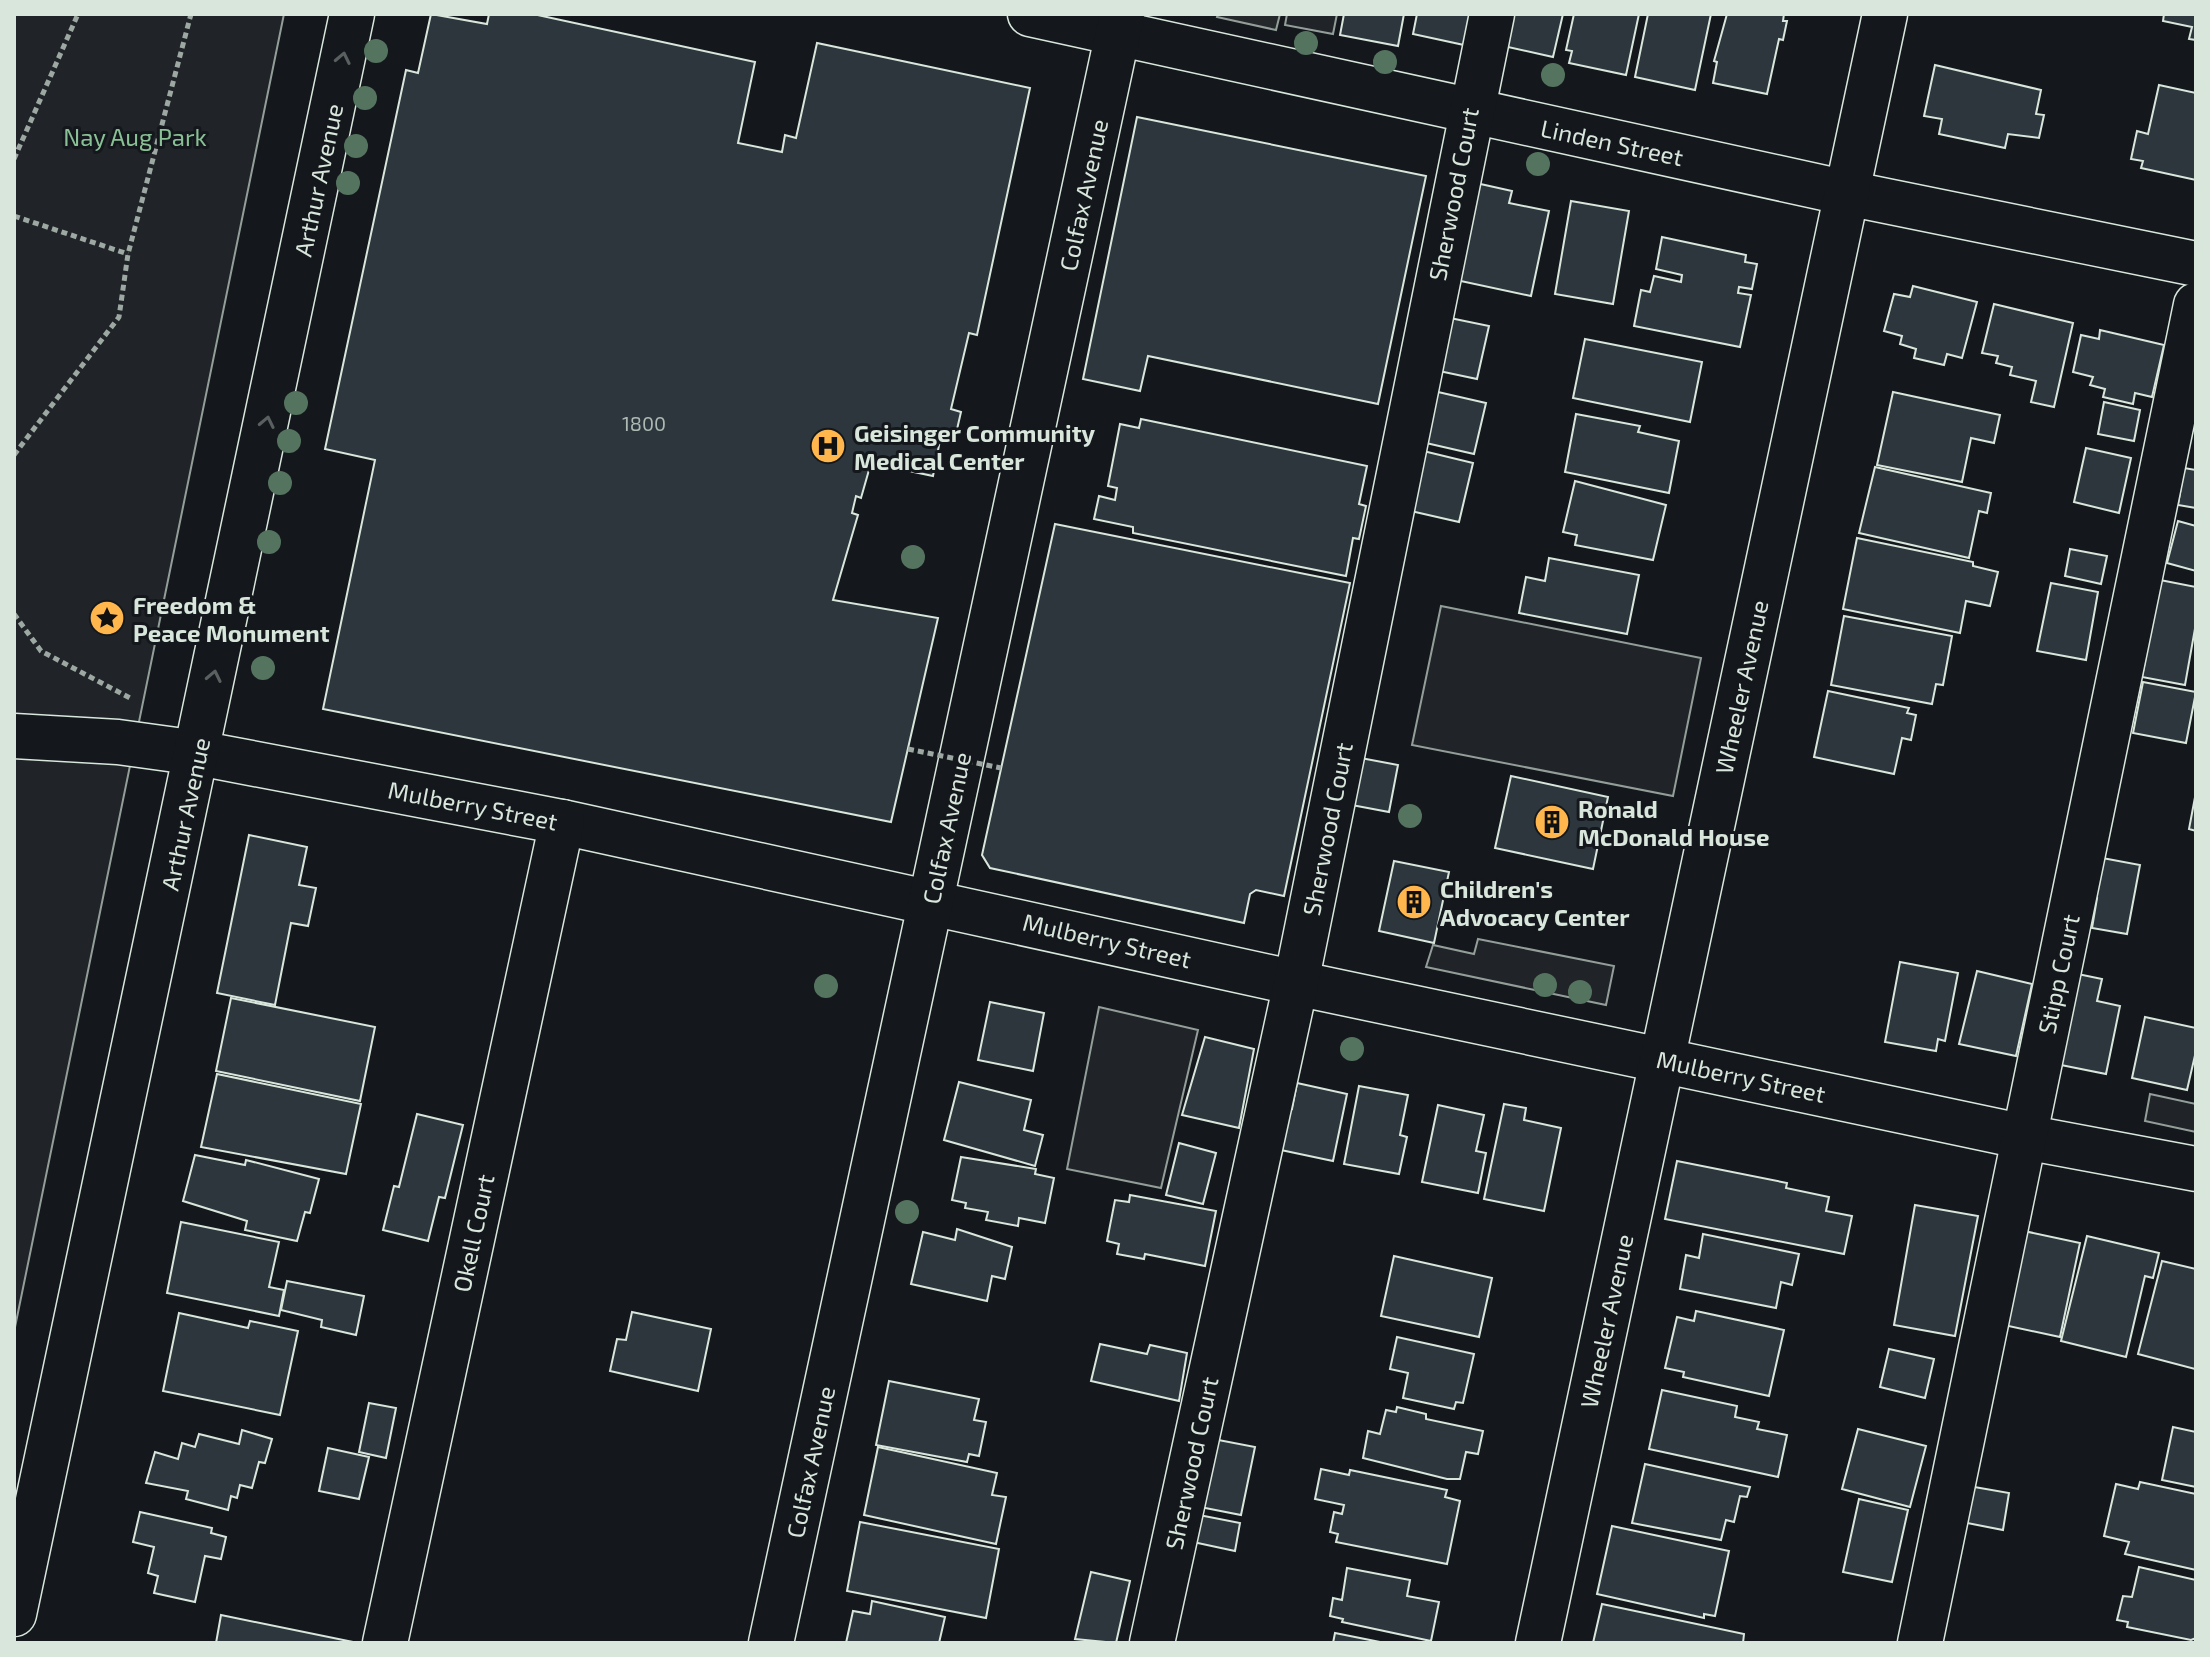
<svg xmlns="http://www.w3.org/2000/svg" width="2210" height="1657" viewBox="0 0 2210 1657" font-family="'Exo 2',sans-serif">
  <style>
    .green { fill: #202428; stroke: #939e99; stroke-width: 2 }
    .parking { fill: #24282b; stroke: #939e99; stroke-width: 2 }
    .building { fill: #2c363c; stroke: #d8e6dc; stroke-width: 2 }
    .lines { fill: none; stroke-linecap: round; stroke-linejoin: round }
    .minor-casing { stroke: #d8e6dc; stroke-width: 47 }
    .path { stroke: #9da8a2; stroke-width: 5; stroke-dasharray: 6 4; stroke-linecap: butt }
    .minor { stroke: #14181c; stroke-width: 44 }
    .path-bridge { stroke: #9da8a2; stroke-width: 5; stroke-dasharray: 6 4; stroke-linecap: butt }
    .tree { fill: #55745f }
    .oneway { stroke: #59605f }
    .labels { text-anchor: middle; dominant-baseline: central; stroke-width: 6; stroke-linejoin: round; paint-order: stroke }
    .number-label { font-size: 20px; fill: #adbab4 }
    .park-label { font-size: 24px; fill: #8ac095; stroke: #14181c }
    .street-label { font-size: 24px; fill: #d8e6dc; stroke: #14181c }
    .poi-label { font-size: 24px; font-weight: bold; fill: #d8e6dc; stroke: #14181c; text-anchor: start }
  </style>
  <rect width="100%" height="100%" fill="#14181c"/>
  <g class="green">
    <path d="M14 14H284L14 1332Z"/>
    <path d="M1287 14H1337L1333 34 1285 25Z"/>
    <path d="M1441 606 1701 658 1673 796 1412 745Z"/>
    <path d="M1478 939 1614 966 1606 1005 1426 967 1433 945 1474 954Z"/>
    <path d="M1099 1007 1198 1030 1161 1188 1067 1169Z"/>
    <path d="M2150 1094 2196 1104V1132L2145 1121Z"/>
  </g>
  <path class="parking" d="M1218 14H1280L1276 30 1217 17Z"/>
  <g class="building">
    <path d="M431 14 487 24 489 14H533L755 62 738 143 782 152 785 135 796 138 817 43 1030 88 977 335 969 333 951 409 961 412 955 438 941 435 933 476 871 463 861 498 856 496 852 513 858 515 833 600 938 618 891 822 323 709 375 460 325 449 406 70 418 73Z"/>
    <path d="M1344 14H1404L1398 46 1340 35Z"/>
    <path d="M1417 14H1471L1464 45 1413 34Z"/>
    <path d="M1501 14H1563L1553 57 1499 45Z"/>
    <path d="M1574 14H1639L1626 75 1569 63 1572 51 1566 50Z"/>
    <path d="M1648 14H1711L1695 90 1635 77Z"/>
    <path d="M1727 14H1784L1783 21H1787L1783 40 1779 39 1767 94 1713 83 1717 62 1714 61Z"/>
    <path d="M2164 14H2196V40L2189 39 2192 27 2163 21Z"/>
    <path d="M1935 65 2041 90 2036 114 2044 115 2039 138 2008 134 2005 148 1939 134 1942 119 1924 116Z"/>
    <path d="M2159 85 2196 93V180L2141 168 2143 161 2131 159 2137 131 2148 134Z"/>
    <path d="M1137 117 1426 176 1378 404 1148 356 1140 391 1083 379Z"/>
    <path d="M1476 183 1512 191 1509 203 1549 211 1531 296 1456 280Z"/>
    <path d="M1571 201 1629 211 1613 304 1555 294Z"/>
    <path d="M1662 237 1746 255 1745 262 1757 264 1752 289 1739 287 1738 293 1751 295 1740 347 1634 326 1641 290 1650 292 1654 276 1681 282 1682 275 1656 269Z"/>
    <path d="M1913 286 1977 302 1962 358 1947 354 1944 365 1914 358 1916 349 1900 344 1902 336 1884 331 1894 294 1910 297Z"/>
    <path d="M1994 304 2073 323 2054 407 2031 402 2036 381 2010 375 2012 367 1996 363 1998 356 1982 353Z"/>
    <path d="M1450 318 1489 326 1477 379 1439 371Z"/>
    <path d="M2100 330 2164 345 2152 397 2135 393 2133 404 2103 397 2105 389 2090 385 2093 377 2073 372 2081 335 2099 339Z"/>
    <path d="M1585 339 1702 362 1690 422 1573 398Z"/>
    <path d="M1438 392 1486 403 1474 454 1426 443Z"/>
    <path d="M1893 392 2000 415 1994 443 1971 438 1962 482 1877 465Z"/>
    <path d="M2104 402 2140 410 2134 441 2098 434Z"/>
    <path d="M1576 414 1640 426 1638 432 1679 441 1669 493 1565 472Z"/>
    <path d="M1141 419 1367 466 1359 504 1366 506 1359 539 1353 538 1346 576 1133 533V527L1094 519 1099 496 1115 500 1117 488 1108 486 1120 424 1139 428Z"/>
    <path d="M2086 448 2131 458 2119 513 2074 502Z"/>
    <path d="M1415 449 1473 463 1459 522 1402 509Z"/>
    <path d="M1875 467 1991 493 1987 513 1979 511 1969 558 1859 533Z"/>
    <path d="M2184 468 2196 470V508L2178 505Z"/>
    <path d="M1575 481 1666 505 1653 560 1575 545 1577 535 1563 532Z"/>
    <path d="M2178 521 2196 526V571L2167 563Z"/>
    <path d="M1055 524 1350 583 1284 896 1256 890 1250 894 1244 923 990 868 982 855Z"/>
    <path d="M1857 538 1973 562V566L1998 572 1990 606 1966 601 1960 633 1843 609Z"/>
    <path d="M2070 549 2107 556 2101 584 2065 576Z"/>
    <path d="M1549 558 1639 575 1627 634 1519 613 1526 577 1545 581Z"/>
    <path d="M2160 580 2196 587V623L2185 685 2142 677Z"/>
    <path d="M2051 583 2098 592 2086 660 2037 651Z"/>
    <path d="M1844 616 1952 636 1943 685 1936 684 1932 704 1831 685Z"/>
    <path d="M2143 682 2196 692 2186 743 2133 733Z"/>
    <path d="M1828 691 1909 708 1907 713 1916 715 1911 740 1902 738 1894 774 1814 757Z"/>
    <path d="M1350 756 1398 765 1389 812 1341 803Z"/>
    <path d="M1511 776 1608 797 1593 869 1495 848Z"/>
    <path d="M2196 792V831L2189 829Z"/>
    <path d="M249 835 307 847 299 885 316 888 308 926 291 923 275 1005 217 993Z"/>
    <path d="M2097 857 2140 865 2127 934 2092 928 2097 898 2089 897Z"/>
    <path d="M1394 861 1449 872 1434 943 1379 931Z"/>
    <path d="M1900 962 1958 973 1945 1041 1938 1039 1936 1051 1885 1042Z"/>
    <path d="M1977 971 2032 984 2016 1056 1959 1044Z"/>
    <path d="M2073 973 2102 979 2097 1001 2120 1006 2106 1074 2046 1062Z"/>
    <path d="M231 998 375 1027 360 1101 216 1071Z"/>
    <path d="M990 1002 1044 1013 1033 1071 978 1060Z"/>
    <path d="M2145 1017 2196 1028V1051L2187 1090 2132 1078Z"/>
    <path d="M1205 1037 1254 1049 1239 1128 1182 1115Z"/>
    <path d="M217 1074 361 1104 346 1174 201 1147Z"/>
    <path d="M959 1082 1031 1100 1024 1130 1043 1135 1035 1166 944 1140Z"/>
    <path d="M1297 1083 1347 1094 1333 1161 1276 1149 1285 1107 1292 1109Z"/>
    <path d="M1359 1086 1408 1095 1400 1135 1407 1137 1399 1174 1344 1164Z"/>
    <path d="M1504 1104 1526 1108 1524 1120 1561 1128 1544 1211 1484 1199Z"/>
    <path d="M1438 1105 1484 1115 1476 1151 1486 1153 1478 1193 1422 1182Z"/>
    <path d="M417 1114 463 1125 445 1198 439 1197 428 1241 383 1230 394 1186 399 1187Z"/>
    <path d="M1179 1143 1216 1153 1203 1204 1166 1195Z"/>
    <path d="M195 1155 245 1165 246 1160 319 1179 310 1213 305 1212 297 1241 245 1230 247 1221 183 1201Z"/>
    <path d="M961 1157 1036 1169 1035 1174 1054 1178 1045 1223 1019 1218 1018 1226 986 1220 988 1212 965 1208 966 1203 952 1200Z"/>
    <path d="M1677 1161 1787 1183 1786 1188 1829 1197 1826 1211 1852 1216 1844 1254 1665 1219Z"/>
    <path d="M1130 1195 1216 1211 1205 1266 1145 1254 1144 1259 1117 1254 1119 1244 1107 1241 1115 1200 1129 1202Z"/>
    <path d="M1915 1205 1978 1216 1955 1336 1894 1325Z"/>
    <path d="M181 1222 279 1242 269 1287 284 1290 279 1316 167 1293Z"/>
    <path d="M2010 1228 2080 1243 2060 1337 1990 1322Z"/>
    <path d="M957 1229 1012 1247 1005 1279 992 1276 987 1301 911 1284 923 1232 955 1240Z"/>
    <path d="M1703 1234 1799 1254 1792 1285 1781 1282 1776 1308 1680 1289 1686 1255 1699 1258Z"/>
    <path d="M2087 1236 2159 1253 2153 1278 2145 1276 2126 1357 2061 1341Z"/>
    <path d="M1394 1256 1492 1278 1479 1337 1381 1316Z"/>
    <path d="M2162 1261 2196 1269 2195 1369 2138 1354Z"/>
    <path d="M287 1281 364 1296 356 1335 321 1327 322 1320 281 1310Z"/>
    <path d="M1696 1311 1784 1330 1769 1396 1683 1377 1684 1372 1665 1368 1677 1317 1694 1321Z"/>
    <path d="M632 1312 711 1329 698 1391 610 1371 617 1339 626 1340Z"/>
    <path d="M179 1313 248 1328 250 1321 298 1331 280 1415 163 1391Z"/>
    <path d="M1397 1337 1474 1354 1463 1403 1456 1402 1454 1409 1403 1398 1408 1373 1390 1369Z"/>
    <path d="M1100 1344 1147 1354 1150 1345 1187 1353 1179 1401 1091 1381Z"/>
    <path d="M1889 1349 1934 1359 1925 1398 1880 1387Z"/>
    <path d="M889 1381 979 1399 974 1420 986 1422 979 1456 969 1454 967 1462 876 1445Z"/>
    <path d="M1662 1390 1737 1406 1735 1417 1759 1422 1757 1429 1787 1435 1778 1477 1649 1449Z"/>
    <path d="M369 1403 396 1408 386 1458 359 1452Z"/>
    <path d="M1397 1407 1426 1414V1419L1483 1431 1478 1454 1466 1452 1460 1479H1447L1363 1458 1368 1431 1380 1434 1386 1410 1396 1412Z"/>
    <path d="M2173 1427 2196 1432V1487L2162 1480Z"/>
    <path d="M1858 1429 1926 1446 1910 1507 1842 1489Z"/>
    <path d="M242 1430 272 1439 265 1463 259 1462 252 1488 240 1485 237 1498 231 1496 228 1510 186 1499 188 1491 146 1483 155 1452 178 1459 182 1443 195 1447 199 1434 239 1444Z"/>
    <path d="M1208 1438 1255 1447 1241 1515 1195 1506Z"/>
    <path d="M878 1447 997 1473 992 1495 1006 1497 996 1544 864 1515Z"/>
    <path d="M328 1448 369 1457 359 1499 319 1491Z"/>
    <path d="M1645 1464 1750 1487 1747 1497 1740 1496 1734 1522 1726 1520 1721 1540 1632 1523Z"/>
    <path d="M1321 1469 1349 1475 1350 1470 1447 1490 1445 1497 1460 1501 1447 1564 1336 1542 1338 1534 1330 1532 1334 1512 1342 1514 1344 1505 1315 1499Z"/>
    <path d="M2140 1482 2196 1494V1570L2125 1554 2129 1542 2104 1536 2116 1484 2138 1489Z"/>
    <path d="M1963 1485 2009 1493 2003 1530 1957 1521Z"/>
    <path d="M1859 1499 1908 1510 1892 1582 1843 1572Z"/>
    <path d="M140 1512 212 1528 211 1533 226 1537 221 1559 205 1556 195 1602 154 1593 158 1576 148 1573 154 1547 133 1542Z"/>
    <path d="M1199 1515 1240 1523 1235 1551 1193 1542Z"/>
    <path d="M860 1522 999 1549 986 1618 847 1591Z"/>
    <path d="M1612 1526 1729 1551 1715 1616 1704 1614V1618L1597 1594Z"/>
    <path d="M2139 1567 2196 1580V1638L2191 1640 2127 1627 2128 1622 2117 1620 2123 1596 2132 1597Z"/>
    <path d="M1347 1568 1410 1580 1407 1596 1439 1602 1431 1641 1342 1622 1343 1619 1330 1616 1333 1598 1342 1600Z"/>
    <path d="M1091 1572 1130 1581 1116 1643 1075 1639Z"/>
    <path d="M872 1601 945 1617 939 1643H846L853 1611 870 1614Z"/>
    <path d="M1602 1604 1744 1634 1743 1643H1593Z"/>
    <path d="M221 1615 358 1643H216Z"/>
    <path d="M1335 1633 1385 1643H1333Z"/>
  </g>
  <g class="lines">
    <defs>
      <g id="minor">
        <path d="M1030 14 1847 193 2196 264"/>
        <path d="M14 736 118 742 198 753 562 822 1296 983 2025 1137 2196 1169"/>
        <path d="M14 1614 352 14"/>
        <path d="M385 1643 562 822"/>
        <path d="M771 1643 1122 14"/>
        <path d="M1152 1643 1296 983 1492 14"/>
        <path d="M1538 1643 1885 14"/>
        <path d="M1920 1643 2196 305"/>
      </g>
    </defs>
    <use href="#minor" class="minor-casing"/>
    <g class="path">
      <path d="M14 159 78 14"/>
      <path d="M14 216 128 254"/>
      <path d="M14 455 119 317 128 254 191 14"/>
      <path d="M14 614 41 651 130 698"/>
    </g>
    <use href="#minor" class="minor"/>
    <path class="path-bridge" d="M908 749 1001 768"/>
  </g>
  <g class="tree">
    <circle cx="1306" cy="43" r="12"/>
    <circle cx="376" cy="51" r="12"/>
    <circle cx="1385" cy="62" r="12"/>
    <circle cx="1553" cy="75" r="12"/>
    <circle cx="365" cy="98" r="12"/>
    <circle cx="356" cy="146" r="12"/>
    <circle cx="1538" cy="164" r="12"/>
    <circle cx="348" cy="183" r="12"/>
    <circle cx="296" cy="403" r="12"/>
    <circle cx="289" cy="441" r="12"/>
    <circle cx="280" cy="483" r="12"/>
    <circle cx="269" cy="542" r="12"/>
    <circle cx="913" cy="557" r="12"/>
    <circle cx="263" cy="668" r="12"/>
    <circle cx="1410" cy="816" r="12"/>
    <circle cx="1545" cy="985" r="12"/>
    <circle cx="826" cy="986" r="12"/>
    <circle cx="1580" cy="992" r="12"/>
    <circle cx="1352" cy="1049" r="12"/>
    <circle cx="907" cy="1212" r="12"/>
  </g>
  <defs><path id="oneway-chevron" d="M-2-3.5L2.5 0L-2 3.5" fill="none" stroke-width="1.6" stroke-linecap="round" stroke-linejoin="round" transform="scale(2)"/></defs>
  <g class="oneway">
    <use href="#oneway-chevron" transform="translate(343 58) rotate(-78)"/>
    <use href="#oneway-chevron" transform="translate(267 422) rotate(-78)"/>
    <use href="#oneway-chevron" transform="translate(214 676) rotate(-78)"/>
  </g>
  <defs>
    <symbol id="hospital-disc" viewBox="-11 -11 22 22"><circle r="9.5" fill="#ffb74d" stroke="#14181c"/><path d="M-5-5h3v3.5h4V-5h3V5h-3V1.5h-4V5h-3Z" fill="#111"/></symbol>
    <symbol id="sight-disc" viewBox="-11 -11 22 22"><circle r="9.5" fill="#ffb74d" stroke="#14181c"/><path d="M0-6L1.8-2.2L6-1.7L2.9 1.2L3.7 5.4L0 3.3L-3.7 5.4L-2.9 1.2L-6-1.7L-1.8-2.2Z" fill="#111"/></symbol>
    <symbol id="building-disc" viewBox="-11 -11 22 22"><circle r="9.5" fill="#ffb74d" stroke="#14181c"/><path d="M-4-6H4V6H1V3H-1V6H-4ZM-2.5-4.3h1.7v1.8h-1.7ZM.8-4.3h1.7v1.8H.8ZM-2.5-1h1.7V.8h-1.7ZM.8-1h1.7V.8H.8Z" fill="#111"/></symbol>
  </defs>
  <g fill-rule="evenodd">
    <use href="#hospital-disc" x="808" y="426" width="40" height="40"/>
    <use href="#sight-disc" x="87" y="598" width="40" height="40"/>
    <use href="#building-disc" x="1532" y="802" width="40" height="40"/>
    <use href="#building-disc" x="1394" y="882" width="40" height="40"/>
  </g>
  <g class="labels">
    <g class="number-label">
      <text x="644" y="423">1800</text>
    </g>
    <g class="park-label">
      <text x="135" y="136">Nay Aug Park</text>
    </g>
    <g class="street-label">
      <text transform="translate(1612 142) rotate(12)">Linden Street</text>
      <text transform="translate(318 180) rotate(-78)">Arthur Avenue</text>
      <text transform="translate(1453 194) rotate(-79)">Sherwood Court</text>
      <text transform="translate(1083 195) rotate(-78)">Colfax Avenue</text>
      <text transform="translate(1741 687) rotate(-78)">Wheeler Avenue</text>
      <text transform="translate(473 805) rotate(11)">Mulberry Street</text>
      <text transform="translate(185 814) rotate(-78)">Arthur Avenue</text>
      <text transform="translate(946 828) rotate(-78)">Colfax Avenue</text>
      <text transform="translate(1327 829) rotate(-79)">Sherwood Court</text>
      <text transform="translate(1107 940) rotate(13)">Mulberry Street</text>
      <text transform="translate(2058 974) rotate(-78)">Stipp Court</text>
      <text transform="translate(1741 1076) rotate(12)">Mulberry Street</text>
      <text transform="translate(473 1233) rotate(-78)">Okell Court</text>
      <text transform="translate(1606 1321) rotate(-78)">Wheeler Avenue</text>
      <text transform="translate(810 1462) rotate(-78)">Colfax Avenue</text>
      <text transform="translate(1191 1463) rotate(-78)">Sherwood Court</text>
    </g>
    <g class="poi-label">
      <text x="854" y="432">Geisinger Community<tspan x="854" dy="28">Medical Center</tspan></text>
      <text x="133" y="604">Freedom &amp;<tspan x="133" dy="28">Peace Monument</tspan></text>
      <text x="1578" y="808">Ronald<tspan x="1578" dy="28">McDonald House</tspan></text>
      <text x="1440" y="888">Children's<tspan x="1440" dy="28">Advocacy Center</tspan></text>
    </g>
  </g>
  <rect width="2210" height="1657" fill="none" stroke="#d8e6dc" stroke-width="32"/>
</svg>
